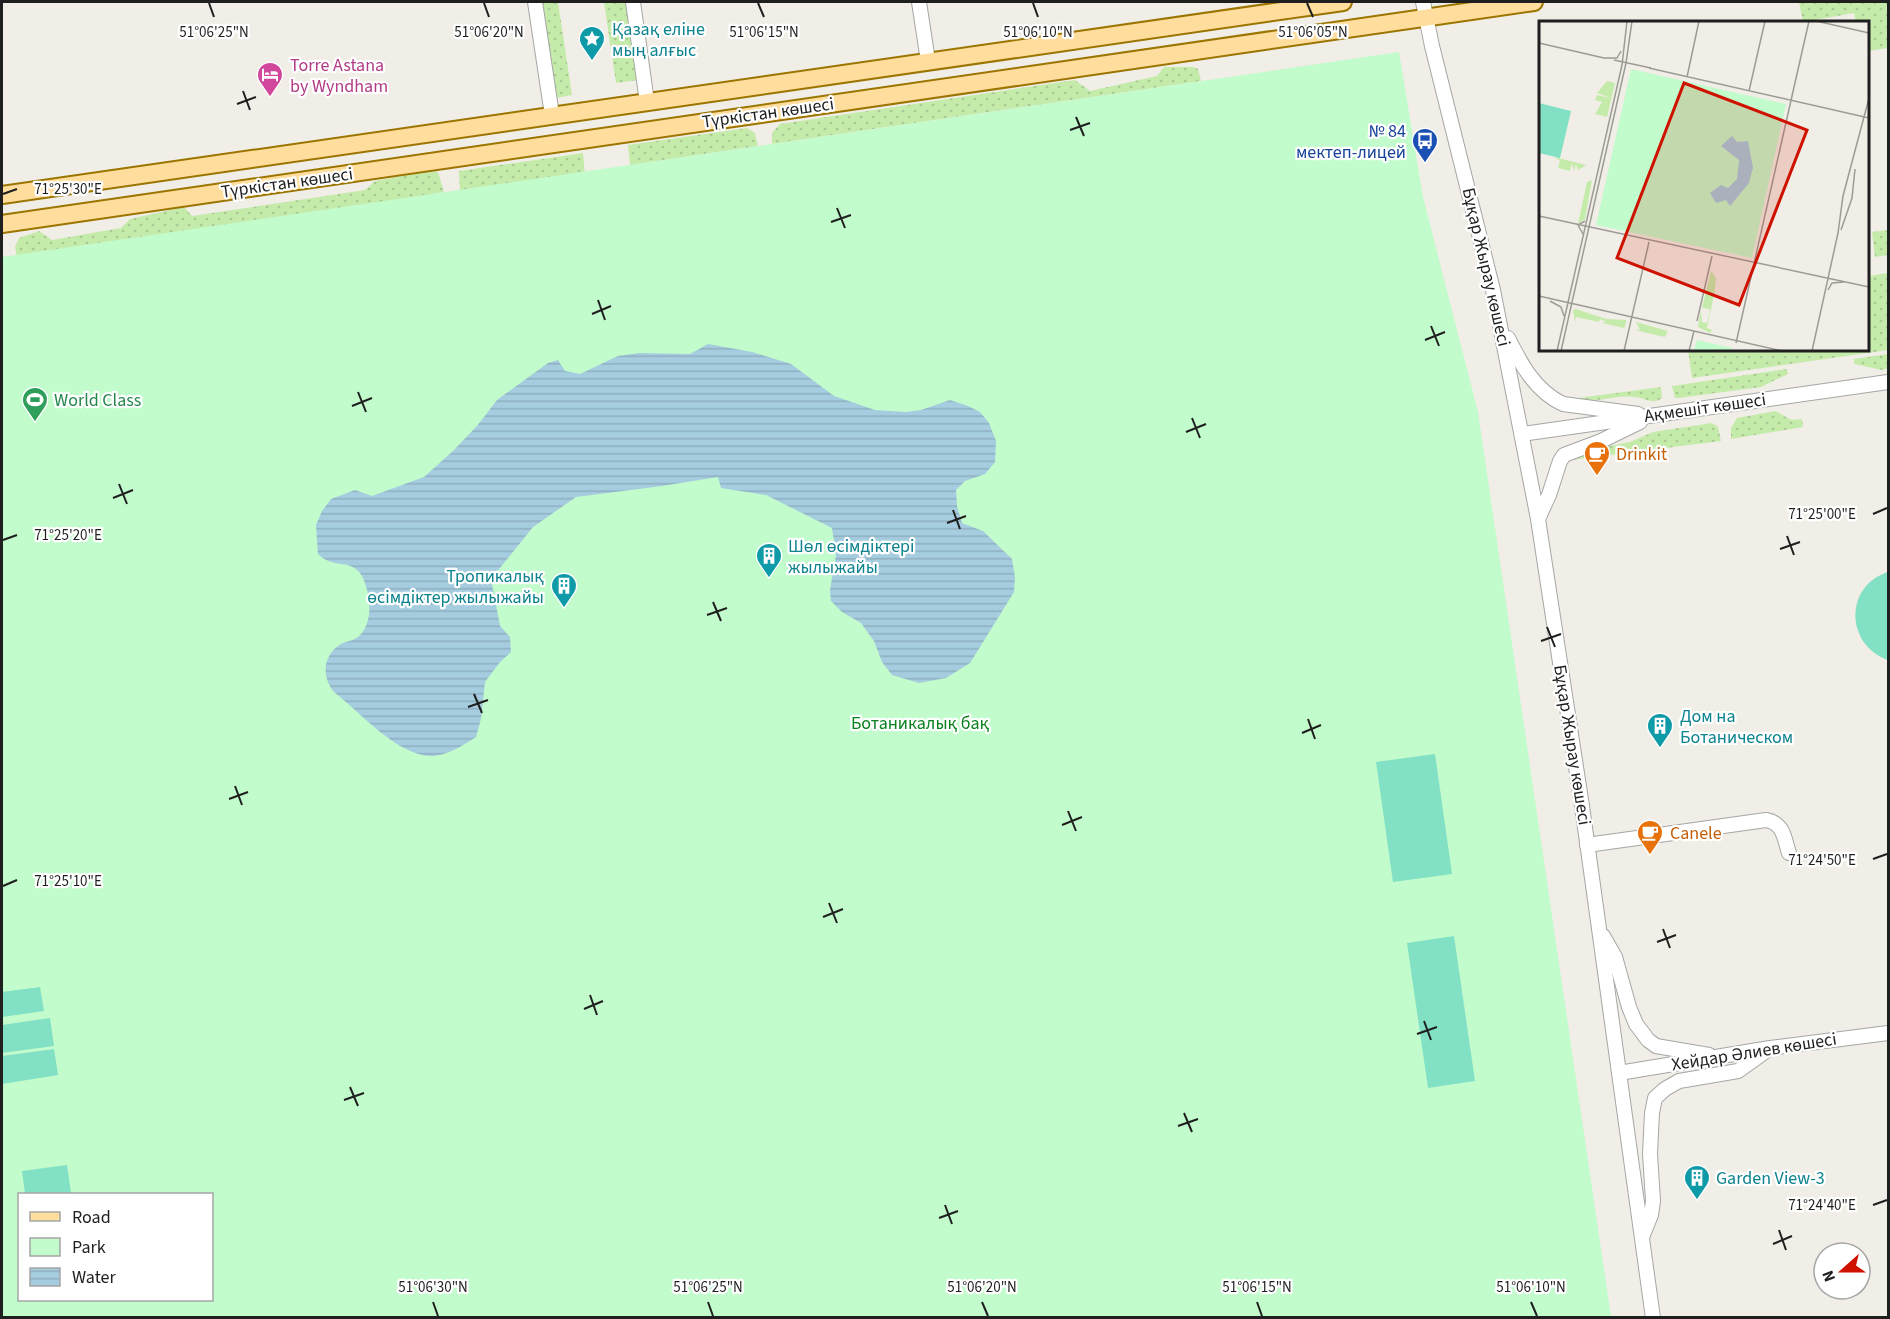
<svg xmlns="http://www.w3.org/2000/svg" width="1890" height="1319" viewBox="0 0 1890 1319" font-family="'Source Sans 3',sans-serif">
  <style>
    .grass { fill: url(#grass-dots) }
    .park { fill: #c2fbcc; fill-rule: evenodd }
    .pitch { fill: #82e1c5 }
    .water { fill: url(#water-rules) }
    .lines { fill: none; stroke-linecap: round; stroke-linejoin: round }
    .minor-casing { stroke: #a6a6a6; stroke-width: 16 }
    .major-casing { stroke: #9b7500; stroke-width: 20 }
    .minor { stroke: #fff; stroke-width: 14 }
    .major { stroke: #fedd9d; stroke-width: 16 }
    .ticks { fill: none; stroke: #1f1f1f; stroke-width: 2 }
    .labels { text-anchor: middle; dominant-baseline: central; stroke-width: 4.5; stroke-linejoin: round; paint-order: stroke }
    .culture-label { font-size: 18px; fill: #0d838f; stroke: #fff; text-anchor: start }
    .hotel-label { font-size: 18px; fill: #b23c85; stroke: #fff; text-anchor: start }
    .street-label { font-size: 18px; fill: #1f1f1f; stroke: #fff }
    .transit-label { font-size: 18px; fill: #164399; stroke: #fff; text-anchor: end }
    .leisure-label { font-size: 18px; fill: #27864d; stroke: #fff; text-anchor: start }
    .food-label { font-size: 18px; fill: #c56008; stroke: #fff; text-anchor: start }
    .park-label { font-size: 18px; fill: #09811e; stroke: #fff }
    .inset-road { fill: none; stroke: #9c9b96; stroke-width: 1.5 }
    .view { fill: #cf1200; fill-opacity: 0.15; stroke: #cf1200; stroke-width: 3 }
    .inset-edge { fill: none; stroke: #1f1f1f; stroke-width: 3 }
    .ticks-label { font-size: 15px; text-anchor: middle; fill: #1f1f1f; stroke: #fff; stroke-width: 4.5; stroke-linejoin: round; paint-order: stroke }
  </style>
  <defs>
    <pattern id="grass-dots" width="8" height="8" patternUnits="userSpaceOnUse" patternTransform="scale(1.5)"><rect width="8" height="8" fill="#c5ebab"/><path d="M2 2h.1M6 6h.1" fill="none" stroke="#a9c993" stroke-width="1.8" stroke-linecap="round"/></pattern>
    <pattern id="water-rules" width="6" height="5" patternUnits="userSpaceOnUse" patternTransform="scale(1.5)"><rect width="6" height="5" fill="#a5ccdf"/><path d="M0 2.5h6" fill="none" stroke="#8eafbf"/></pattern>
  </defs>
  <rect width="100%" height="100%" fill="#f0eee6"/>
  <g class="grass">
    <path d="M539 2H558L572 95 551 99Z"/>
    <path d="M604 2H626L638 80 616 83Z"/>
    <path d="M1799 2H1888V48L1868 51V22H1856L1854 13 1803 22Z"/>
    <path d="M1164 67H1193L1198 69 1201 81 772 144V133L780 124 1075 80 1090 91 1157 76Z"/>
    <path d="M747 128 755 133 758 146 630 165 628 145Z"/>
    <path d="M583 153 585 176 460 190 459 171Z"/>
    <path d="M430 171 438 172 444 192 18 263 15 247 19 238 39 231 52 240 121 228 130 219 184 207 192 216 365 190 375 181Z"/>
    <path d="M1888 230V255L1875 257 1872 232Z"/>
    <path d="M1888 273V350L1692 378 1688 350H1868V276Z"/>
    <path d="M1888 354V368L1882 370 1854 364V359Z"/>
    <path d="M1787 369 1788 374 1761 387 1679 398H1675L1672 386Z"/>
    <path d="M1661 387 1662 398C1653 405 1645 398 1635 397 1618 395 1600 401 1583 402 1576 402 1570 401 1563 400Z"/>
    <path d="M1776 411 1791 420 1802 419 1803 427 1731 439V428L1737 418Z"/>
    <path d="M1712 423 1718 427 1721 441 1571 460 1568 457 1574 453 1630 442 1653 432Z"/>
  </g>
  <path class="park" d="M1399 52 1423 197 1478 412 1611 1317H2V257ZM20 1194H212V1300H20Z"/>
  <g class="pitch">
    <path d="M1888 572V660C1845 645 1844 586 1888 572Z"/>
    <path d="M1435 754 1452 874 1393 882 1376 762Z"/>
    <path d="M1454 936 1475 1081 1428 1088 1407 943Z"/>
    <path d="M40 987 44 1011 2 1017V992Z"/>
    <path d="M50 1018 54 1046 2 1053V1025Z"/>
    <path d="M54 1049 58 1075 2 1084V1056Z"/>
    <path d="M67 1165 71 1193 25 1194 22 1171Z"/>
  </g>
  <path class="water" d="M708 344 752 352 791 364 834 396 875 410 906 412 921 410 950 400 968 406 980 412 989 423 996 441 995 462 985 474 965 481 956 490 957 506 962 523 983 531 1012 559 1015 577 1014 592 970 663 946 678 919 683 892 675 882 662 874 641 861 623 842 612 831 601 830 590 836 555 832 528 766 495 721 488 718 477 662 486 576 497 533 527 491 579 500 626 510 637 511 652 500 662 485 682 481 719 476 737C464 745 448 755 433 756 398 757 360 712 334 692 321 676 323 655 341 644 346 641 353 641 358 637 370 627 371 608 368 594 366 585 363 574 356 569 345 561 331 567 318 554L316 525 322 511 331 499 355 490 372 496 424 477 452 452 477 426 497 400 548 363 558 360 565 371 580 374 618 356 639 353 690 354Z"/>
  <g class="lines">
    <defs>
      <g id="minor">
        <path d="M535 2 552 115"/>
        <path d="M633 2 647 102"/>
        <path d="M919 2 928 61"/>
        <path d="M1423 2 1432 46 1493 290 1538 519 1582 806 1653 1318"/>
        <path d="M1508 338C1521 364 1535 391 1563 404L1638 414"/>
        <path d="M1522 434 1888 382"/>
        <path d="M1538 519 1549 495 1560 461 1564 455 1601 441 1640 422"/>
        <path d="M1587 845 1766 820C1784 823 1784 838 1789 853"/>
        <path d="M1603 936 1615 957 1629 1007 1636 1024 1648 1040 1656 1046 1709 1055"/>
        <path d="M1619 1073 1770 1048 1888 1033"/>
        <path d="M1642 1237 1651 1215 1653 1201 1650 1154 1652 1113 1655 1098 1665 1089 1679 1081 1738 1071 1766 1051"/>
      </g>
      <g id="major">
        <path d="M2 195 1343 2"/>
        <path d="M2 224 1534 2"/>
      </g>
    </defs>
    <use href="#minor" class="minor-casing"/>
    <use href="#major" class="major-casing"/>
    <use href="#minor" class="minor"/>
    <use href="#major" class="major"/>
  </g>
  <path class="ticks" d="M209 3 214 17M484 3 489 17M758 3 764 17M1033 3 1038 17M1307 3 1313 17M243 91 250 110M237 104 256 97M1076 117 1084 136M1070 130 1090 123M3 194 17 189M837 208 845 228M831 222 851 215M598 300 605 320M592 314 611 306M1431 326 1439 346M1425 340 1445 332M358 392 366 412M352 406 372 398M1192 418 1200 438M1186 432 1206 424M119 484 127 504M113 498 133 490M953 510 960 529M1873 514 1887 508M947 523 966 516M1787 536 1794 555M3 540 17 535M1780 549 1800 542M713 602 721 621M707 615 727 608M1547 627 1555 647M1541 641 1561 634M474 694 482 713M468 707 488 700M1308 719 1315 739M1302 733 1321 725M235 786 242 805M229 799 248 792M1068 811 1076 831M1062 825 1082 817M1873 859 1887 854M3 886 17 880M829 903 837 923M823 917 843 909M1663 929 1670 948M1657 942 1676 935M590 995 597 1015M584 1009 603 1001M1424 1021 1431 1040M1417 1034 1437 1027M350 1087 358 1106M344 1100 364 1093M1184 1113 1192 1132M1178 1126 1198 1119M945 1205 952 1224M1873 1205 1887 1200M939 1218 958 1211M1779 1230 1786 1250M1773 1244 1792 1236M433 1302 438 1316M708 1302 713 1316M982 1302 988 1316M1257 1302 1262 1316M1531 1302 1537 1316"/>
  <defs>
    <symbol id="sight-pin" viewBox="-11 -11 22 30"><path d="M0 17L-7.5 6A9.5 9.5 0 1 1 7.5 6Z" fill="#0f9aa8" stroke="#fff"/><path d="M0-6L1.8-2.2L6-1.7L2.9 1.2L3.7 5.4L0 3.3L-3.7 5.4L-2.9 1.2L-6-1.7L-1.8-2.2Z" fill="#fff"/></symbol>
    <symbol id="hotel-pin" viewBox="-11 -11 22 30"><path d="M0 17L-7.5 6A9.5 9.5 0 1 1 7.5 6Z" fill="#d1479c" stroke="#fff"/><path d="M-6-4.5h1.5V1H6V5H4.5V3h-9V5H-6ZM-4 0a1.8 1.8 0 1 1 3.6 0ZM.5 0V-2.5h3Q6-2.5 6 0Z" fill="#fff"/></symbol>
    <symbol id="bus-pin" viewBox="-11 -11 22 30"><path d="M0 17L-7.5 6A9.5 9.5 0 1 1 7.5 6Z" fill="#1a4fb4" stroke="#fff"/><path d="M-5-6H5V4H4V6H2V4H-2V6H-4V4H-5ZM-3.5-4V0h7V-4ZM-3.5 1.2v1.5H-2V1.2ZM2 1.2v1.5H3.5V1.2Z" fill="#fff"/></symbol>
    <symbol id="stadium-pin" viewBox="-11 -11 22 30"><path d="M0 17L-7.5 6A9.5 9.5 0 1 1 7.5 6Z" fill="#2e9e5b" stroke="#fff"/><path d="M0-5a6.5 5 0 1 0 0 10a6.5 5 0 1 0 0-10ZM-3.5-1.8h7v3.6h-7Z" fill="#fff"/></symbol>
    <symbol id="cafe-pin" viewBox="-11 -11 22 30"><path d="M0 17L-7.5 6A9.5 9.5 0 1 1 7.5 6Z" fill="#e8710a" stroke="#fff"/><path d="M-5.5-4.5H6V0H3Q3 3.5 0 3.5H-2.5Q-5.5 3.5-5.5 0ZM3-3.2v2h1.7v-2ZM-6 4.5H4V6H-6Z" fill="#fff"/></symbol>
    <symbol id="building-pin" viewBox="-11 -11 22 30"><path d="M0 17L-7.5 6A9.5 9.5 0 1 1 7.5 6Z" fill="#0f9aa8" stroke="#fff"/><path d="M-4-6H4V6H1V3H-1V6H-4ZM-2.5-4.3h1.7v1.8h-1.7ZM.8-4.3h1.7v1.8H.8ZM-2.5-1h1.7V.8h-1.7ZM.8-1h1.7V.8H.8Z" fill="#fff"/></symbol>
  </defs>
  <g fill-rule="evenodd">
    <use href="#sight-pin" x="577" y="24" width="30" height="40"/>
    <use href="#hotel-pin" x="255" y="60" width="30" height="40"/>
    <use href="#bus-pin" x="1410" y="126" width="30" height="40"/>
    <use href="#stadium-pin" x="20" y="385" width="30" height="40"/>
    <use href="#cafe-pin" x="1582" y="439" width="30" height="40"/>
    <use href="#building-pin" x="754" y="541" width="30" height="40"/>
    <use href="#building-pin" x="549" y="571" width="30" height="40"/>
    <use href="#building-pin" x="1645" y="711" width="30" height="40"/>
    <use href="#cafe-pin" x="1635" y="818" width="30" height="40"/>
    <use href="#building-pin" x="1682" y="1163" width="30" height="40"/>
  </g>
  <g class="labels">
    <g class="culture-label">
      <text x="612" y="29">Қазақ еліне<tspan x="612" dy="21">мың алғыс</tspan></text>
      <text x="788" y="546">Шөл өсімдіктері<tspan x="788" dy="21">жылыжайы</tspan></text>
      <text x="544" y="576" text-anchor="end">Тропикалық<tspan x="544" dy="21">өсімдіктер жылыжайы</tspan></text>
      <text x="1680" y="716">Дом на<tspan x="1680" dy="21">Ботаническом</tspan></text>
      <text x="1716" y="1178">Garden View-3</text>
    </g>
    <g class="hotel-label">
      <text x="290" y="65">Torre Astana<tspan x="290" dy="21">by Wyndham</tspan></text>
    </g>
    <g class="street-label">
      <text transform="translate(768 113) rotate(-8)">Түркістан көшесі</text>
      <text transform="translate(287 183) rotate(-8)">Түркістан көшесі</text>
      <text transform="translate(1486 267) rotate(77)">Бұқар Жырау көшесі</text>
      <text transform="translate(1705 408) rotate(-8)">Ақмешіт көшесі</text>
      <text transform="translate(1572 745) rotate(81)">Бұқар Жырау көшесі</text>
      <text transform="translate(1754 1052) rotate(-9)">Хейдар Әлиев көшесі</text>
    </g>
    <g class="transit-label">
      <text x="1406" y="131">№ 84<tspan x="1406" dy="21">мектеп-лицей</tspan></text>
    </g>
    <g class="leisure-label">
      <text x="54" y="400">World Class</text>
    </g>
    <g class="food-label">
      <text x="1616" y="454">Drinkit</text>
      <text x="1670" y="833">Canele</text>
    </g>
    <g class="park-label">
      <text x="920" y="723">Ботаникалық бақ</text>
    </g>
  </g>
  <g transform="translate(1539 21)">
    <rect width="330" height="330" fill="#f0eee6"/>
    <path d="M68 60 76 62 68 96 56 93 63 81 56 79 58 74 72 77 58 72ZM15 136 47 144 46 145 39 149 37 143 35 150 33 142 31 150 19 147 21 140ZM53 159 46 198 39 203 48 161ZM172 250 177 257 176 269 168 307 173 309 171 312 159 306 162 289 163 301 168 302 170 295 171 288 163 287ZM37 288 67 298 87 299V302L85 307 63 302 67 301 61 298 60 301 37 296 36 301 34 289ZM97 301 129 310 128 311 126 316 95 309H101Z" fill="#c5ebab"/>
    <path d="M92 48 247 83 213 237 57 204ZM158 319 193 327V330H155Z" fill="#c2fbcc"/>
    <path d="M0 82 32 90 21 137 0 132Z" fill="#82e1c5"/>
    <path d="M193 115 198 121 209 120 214 147 210 162 191 185 187 179 177 182 171 172 182 164 189 167 198 158 200 139 182 125Z" fill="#a5ccdf"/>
    <path class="inset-road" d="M277 0 330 12M0 22 65 37M65 37H78L82 30M75 39 112 47M110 47 330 97M148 56 160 0M210 70 226 0M0 195 330 266M302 209 313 177 316 148M44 213 39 204 46 200M289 269 293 262 305 261M0 275 243 330M11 280 22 286 25 295M158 300 173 235M197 322 270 0M18 330 83 44 88 0M22 330 87 42 93 0M85 330 110 221M150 330 155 310M273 330 299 212 304 175 330 77"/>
    <path class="view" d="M145 62 268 109 200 284 78 237Z"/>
    <rect width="330" height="330" class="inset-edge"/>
  </g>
  <g class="ticks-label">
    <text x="214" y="37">51°06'25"N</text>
    <text x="489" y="37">51°06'20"N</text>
    <text x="764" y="37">51°06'15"N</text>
    <text x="1038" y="37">51°06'10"N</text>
    <text x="1313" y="37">51°06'05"N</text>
    <text x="68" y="194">71°25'30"E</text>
    <text x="1822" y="519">71°25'00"E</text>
    <text x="68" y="540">71°25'20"E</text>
    <text x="1822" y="865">71°24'50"E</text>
    <text x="68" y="886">71°25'10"E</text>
    <text x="1822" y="1210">71°24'40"E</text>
    <text x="433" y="1292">51°06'30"N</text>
    <text x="708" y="1292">51°06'25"N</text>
    <text x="982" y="1292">51°06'20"N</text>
    <text x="1257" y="1292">51°06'15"N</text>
    <text x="1531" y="1292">51°06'10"N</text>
  </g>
  <rect width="1890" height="1319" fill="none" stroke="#1f1f1f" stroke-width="6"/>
  <rect x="18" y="1193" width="195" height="108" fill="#ffffff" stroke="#a5a5a5" stroke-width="1.5"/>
  <rect x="30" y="1212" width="30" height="9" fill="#fedd9d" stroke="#a5a5a5" stroke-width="1.5"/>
  <text x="72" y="1223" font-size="18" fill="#1f1f1f">Road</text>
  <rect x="30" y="1238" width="30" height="18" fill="#c2fbcc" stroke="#a5a5a5" stroke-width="1.5"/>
  <text x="72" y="1253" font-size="18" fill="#1f1f1f">Park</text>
  <rect x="30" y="1268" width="30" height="18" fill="url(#water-rules)" stroke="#a5a5a5" stroke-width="1.5"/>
  <text x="72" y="1283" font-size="18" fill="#1f1f1f">Water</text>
  <g transform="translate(1842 1271) rotate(249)"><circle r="28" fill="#ffffff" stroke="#a5a5a5" stroke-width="1.5"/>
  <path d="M0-4.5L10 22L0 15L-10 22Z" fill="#cf1200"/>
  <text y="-9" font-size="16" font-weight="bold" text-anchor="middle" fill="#1f1f1f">N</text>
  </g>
</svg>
